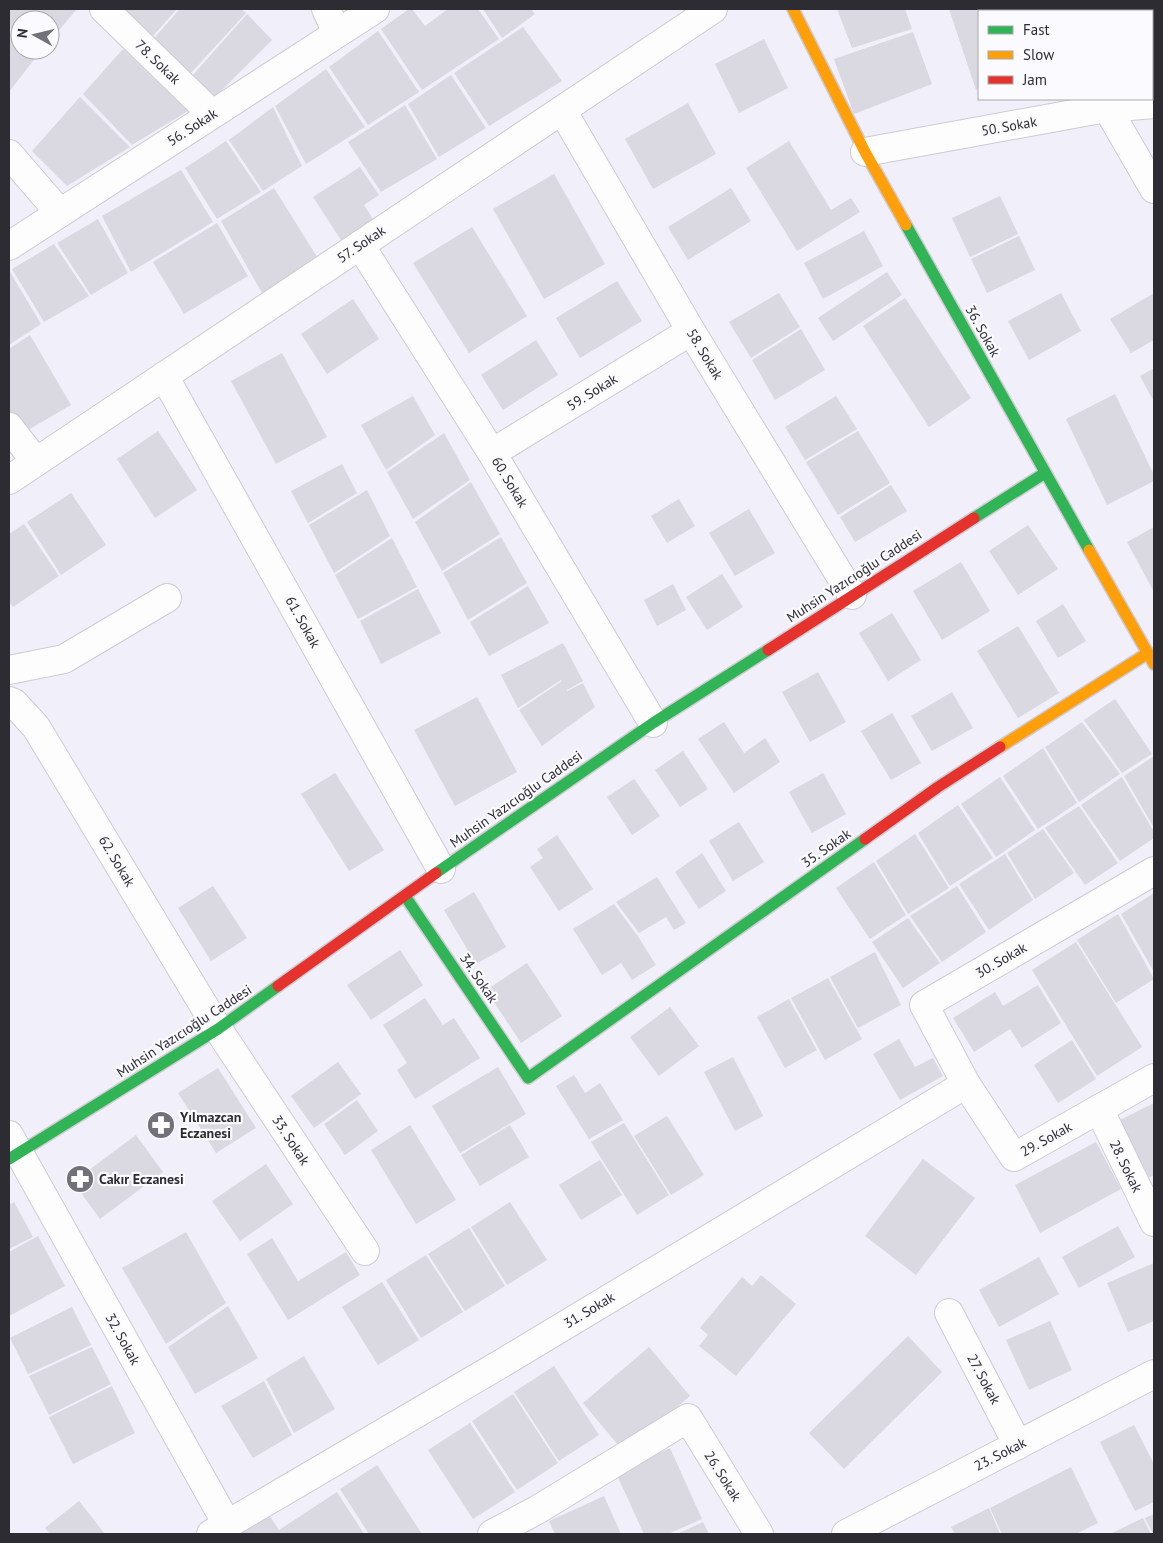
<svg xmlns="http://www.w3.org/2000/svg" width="1163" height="1543" viewBox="0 0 1163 1543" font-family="'PT Sans',sans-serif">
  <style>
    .building { fill: #dad8e1 }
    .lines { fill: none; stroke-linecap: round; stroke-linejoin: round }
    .street-casing { stroke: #cdcbd3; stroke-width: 30 }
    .fast-casing { stroke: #cdcbd3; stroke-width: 14 }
    .slow-casing { stroke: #cdcbd3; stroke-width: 14 }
    .jam-casing { stroke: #cdcbd3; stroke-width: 14 }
    .street { stroke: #fdfdfe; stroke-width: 28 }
    .fast { stroke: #30b455; stroke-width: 11 }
    .slow { stroke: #ff9f0a; stroke-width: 11 }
    .jam { stroke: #e5322d; stroke-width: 11 }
    .labels { text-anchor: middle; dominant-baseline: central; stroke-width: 4.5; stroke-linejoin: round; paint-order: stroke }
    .street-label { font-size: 14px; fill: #2d2c33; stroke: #fbfafe }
    .poi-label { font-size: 14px; font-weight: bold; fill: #2d2c33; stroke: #fbfafe; text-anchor: start }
  </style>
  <rect width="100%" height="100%" fill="#f1effa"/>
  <g class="building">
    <path d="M9 9H77L50 41V20H20V37L9 27Z"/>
    <path d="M124 9H177L152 37Z"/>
    <path d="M180 9H241L246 13 190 74 154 38Z"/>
    <path d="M409 9H412L425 26 448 9H478L499 39 422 90 381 29Z"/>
    <path d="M483 9H531L535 14 502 38Z"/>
    <path d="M837 9H905L912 29 852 48Z"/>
    <path d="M949 9H1012L1013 11H979V89L976 90Z"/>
    <path d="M1112 9H1154V23L1152 24V11H1112Z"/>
    <path d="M247 14 272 40 214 98 192 76Z"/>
    <path d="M523 27 562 81 489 126 454 73Z"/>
    <path d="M378 31 419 92 368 125 329 67Z"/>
    <path d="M9 32 20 42V50H28L36 57 9 92Z"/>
    <path d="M913 32 932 84 854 114 834 59Z"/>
    <path d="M764 39 788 88 739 113 715 64Z"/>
    <path d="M123 49 188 111 132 145 83 94Z"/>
    <path d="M326 69 365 127 306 164 275 106Z"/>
    <path d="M451 75 486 128 439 157 408 104Z"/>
    <path d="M80 97 130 147 67 186 32 151Z"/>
    <path d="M688 103 716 154 653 189 625 139Z"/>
    <path d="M405 105 437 159 381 192 348 142Z"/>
    <path d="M273 107 302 166 263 191 229 140Z"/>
    <path d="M226 141 261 192 217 219 185 168Z"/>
    <path d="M789 141 831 210 851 198 860 212 797 251 746 168Z"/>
    <path d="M360 167 379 195 364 205 378 227 345 246 313 197Z"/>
    <path d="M181 170 213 222 131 272 102 216Z"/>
    <path d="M554 174 605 264 544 299 493 209Z"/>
    <path d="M274 188 319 260 262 293 221 221Z"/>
    <path d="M731 188 751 221 688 260 668 227Z"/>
    <path d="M1000 196 1018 234 970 257 952 218Z"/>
    <path d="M98 219 128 273 91 295 57 243Z"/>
    <path d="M217 223 248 276 184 314 153 262Z"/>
    <path d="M472 227 527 316 469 353 413 263Z"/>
    <path d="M864 231 883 266 823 299 804 263Z"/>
    <path d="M1019 236 1035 270 987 293 971 259Z"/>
    <path d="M54 244 89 296 44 322 12 269Z"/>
    <path d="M9 270 41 324 9 345Z"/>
    <path d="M887 272 902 295 833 341 818 318Z"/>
    <path d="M617 281 642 321 580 358 556 318Z"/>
    <path d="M779 293 800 327 751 358 729 322Z"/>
    <path d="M1061 293 1081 331 1029 360 1008 321Z"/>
    <path d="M1154 293V340L1131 353 1110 319Z"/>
    <path d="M905 298 971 398 929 427 863 326Z"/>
    <path d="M353 299 379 339 327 374 301 334Z"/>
    <path d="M801 329 825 370 775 400 752 360Z"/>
    <path d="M30 335 71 405 21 434 9 414V349Z"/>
    <path d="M536 340 558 375 503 410 481 375Z"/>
    <path d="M282 353 327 437 276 464 231 381Z"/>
    <path d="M1154 368V402L1140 376Z"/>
    <path d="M1115 394 1154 475V481L1107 505 1066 419Z"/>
    <path d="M413 396 435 435 386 470 361 425Z"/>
    <path d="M836 396 857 429 805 460 785 427Z"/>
    <path d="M158 431 197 490 155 518 117 459Z"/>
    <path d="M858 431 890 483 838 515 806 462Z"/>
    <path d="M444 433 470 480 413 519 387 472Z"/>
    <path d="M342 464 357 493 308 523 291 491Z"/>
    <path d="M471 482 500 534 442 571 415 522Z"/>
    <path d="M891 485 907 511 855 542 840 517Z"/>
    <path d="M367 490 390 536 334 573 309 525Z"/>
    <path d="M71 493 106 545 61 575 27 522Z"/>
    <path d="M679 499 695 526 667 543 651 516Z"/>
    <path d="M749 509 775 553 735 576 709 533Z"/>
    <path d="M24 524 59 576 13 607 9 602V534Z"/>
    <path d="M1028 525 1058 569 1018 595 989 551Z"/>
    <path d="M1154 527V592L1127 542Z"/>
    <path d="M501 537 527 583 468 620 443 573Z"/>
    <path d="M392 538 417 587 358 619 335 575Z"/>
    <path d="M961 562 990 611 942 640 913 591Z"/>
    <path d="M722 574 743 607 707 630 686 597Z"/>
    <path d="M673 584 686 610 657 626 644 600Z"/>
    <path d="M528 586 549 623 489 656 470 622Z"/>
    <path d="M418 589 441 633 381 664 360 621Z"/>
    <path d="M1063 604 1086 641 1058 658 1036 621Z"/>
    <path d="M892 613 921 660 888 681 859 633Z"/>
    <path d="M1018 626 1059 693 1018 718 977 651Z"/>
    <path d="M563 643 583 681 567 690V691L583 683 595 707 542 746 519 710 562 681 561 680 518 708 501 675Z"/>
    <path d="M818 672 846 722 810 742 782 692Z"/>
    <path d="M952 692 973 728 932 751 911 716Z"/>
    <path d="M477 697 517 772 455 806 414 730Z"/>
    <path d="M1115 699 1152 754 1122 773 1084 720Z"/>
    <path d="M892 713 921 763 891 780 861 731Z"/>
    <path d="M724 722 744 753 765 738 780 762 734 793 698 739Z"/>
    <path d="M1082 722 1120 774 1079 802 1045 747Z"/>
    <path d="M1043 748 1077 803 1038 829 1003 776Z"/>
    <path d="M683 751 708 789 680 807 655 770Z"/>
    <path d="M1154 756V828L1124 776Z"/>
    <path d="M335 773 384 850 349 871 301 794Z"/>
    <path d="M823 773 846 814 812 833 789 792Z"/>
    <path d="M1000 777 1035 830 996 857 961 804Z"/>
    <path d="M1122 777 1154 832V838L1120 861 1081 805Z"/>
    <path d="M634 779 660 816 632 835 607 797Z"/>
    <path d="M958 805 993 858 950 886 918 833Z"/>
    <path d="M1079 806 1118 863 1085 885 1045 828Z"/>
    <path d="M739 822 764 862 733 881 709 841Z"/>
    <path d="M1043 829 1074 873 1035 899 1007 853Z"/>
    <path d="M915 834 949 888 908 914 876 861Z"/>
    <path d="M557 835 593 889 559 911 530 867 543 858 537 849Z"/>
    <path d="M702 853 726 891 699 909 675 872Z"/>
    <path d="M1005 854 1033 900 989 930 959 884Z"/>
    <path d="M874 862 906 915 870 939 836 888Z"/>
    <path d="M657 877 686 923 674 930 666 917 639 933 616 902Z"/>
    <path d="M213 886 247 938 211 961 178 908Z"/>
    <path d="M957 886 986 932 942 962 910 916Z"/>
    <path d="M474 892 506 947 476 964 444 910Z"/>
    <path d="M1154 893V972L1121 914Z"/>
    <path d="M614 904 637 935 656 965 632 980 621 963 602 975 573 929Z"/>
    <path d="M1118 914 1154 979 1116 1003 1077 940Z"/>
    <path d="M908 918 940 963 903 988 872 942Z"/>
    <path d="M1076 942 1142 1047 1097 1076 1032 970Z"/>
    <path d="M400 950 423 985 371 1020 347 985Z"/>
    <path d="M875 952 901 1005 858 1028 830 977Z"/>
    <path d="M527 963 562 1016 521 1043 486 990Z"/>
    <path d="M828 978 862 1039 825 1060 791 998Z"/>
    <path d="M1038 985 1061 1023 1022 1048 1010 1029 974 1052 953 1018 995 992 1003 1006Z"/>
    <path d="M425 998 443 1025 454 1018 480 1058 415 1099 397 1070 407 1063 383 1025Z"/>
    <path d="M789 999 817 1050 785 1068 757 1017Z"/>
    <path d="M670 1007 699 1046 659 1076 630 1037Z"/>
    <path d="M899 1039 915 1067 933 1058 943 1076 900 1100 873 1054Z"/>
    <path d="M1072 1040 1096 1079 1058 1103 1034 1065Z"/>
    <path d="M733 1057 763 1116 735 1131 704 1072Z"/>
    <path d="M338 1062 361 1094 314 1128 291 1096Z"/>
    <path d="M498 1067 526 1114 460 1153 432 1106Z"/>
    <path d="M218 1068 256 1128 216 1153 178 1093Z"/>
    <path d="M574 1075 585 1093 600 1083 623 1120 589 1139 556 1086Z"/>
    <path d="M357 1100 378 1131 345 1155 324 1124Z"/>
    <path d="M1154 1103V1175L1146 1179 1116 1122Z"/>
    <path d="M667 1116 704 1175 671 1195 634 1136Z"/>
    <path d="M624 1123 669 1195 637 1215 591 1142Z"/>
    <path d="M410 1125 456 1200 416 1224 371 1150Z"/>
    <path d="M510 1125 529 1157 480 1186 461 1155Z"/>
    <path d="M136 1135 163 1172 100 1219 73 1182Z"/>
    <path d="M1096 1142 1121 1189 1040 1233 1015 1185Z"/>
    <path d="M923 1159 975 1198 916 1275 865 1236Z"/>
    <path d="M600 1160 622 1195 581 1220 559 1185Z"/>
    <path d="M266 1164 293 1204 240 1241 212 1201Z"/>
    <path d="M14 1202 33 1237 9 1249V1205Z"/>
    <path d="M510 1202 547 1260 507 1285 471 1227Z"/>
    <path d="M1118 1226 1135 1257 1079 1288 1062 1257Z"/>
    <path d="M469 1228 505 1286 465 1311 428 1254Z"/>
    <path d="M186 1232 226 1303 166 1344 122 1268Z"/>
    <path d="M38 1236 65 1286 9 1316V1252Z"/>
    <path d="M272 1238 298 1281 346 1252 360 1275 288 1320 247 1254Z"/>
    <path d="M426 1255 463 1312 421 1338 386 1280Z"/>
    <path d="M1039 1257 1059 1294 999 1327 979 1290Z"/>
    <path d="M1154 1263V1321L1128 1332 1107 1283Z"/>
    <path d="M761 1275 796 1304 736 1376 699 1346 708 1335 700 1328 742 1277 752 1286Z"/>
    <path d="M382 1282 419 1340 378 1365 342 1307Z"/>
    <path d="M228 1306 258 1358 195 1394 168 1347Z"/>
    <path d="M72 1307 91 1345 28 1374 10 1338Z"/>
    <path d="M1050 1321 1072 1370 1029 1390 1006 1340Z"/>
    <path d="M908 1336 942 1372 844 1469 809 1433Z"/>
    <path d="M92 1347 111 1384 49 1415 29 1376Z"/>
    <path d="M649 1347 690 1396 624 1452 583 1403Z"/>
    <path d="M304 1356 335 1409 294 1433 266 1379Z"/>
    <path d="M554 1366 599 1435 559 1461 514 1392Z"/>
    <path d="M264 1381 292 1435 253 1458 221 1406Z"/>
    <path d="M112 1386 135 1433 73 1464 49 1417Z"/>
    <path d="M513 1394 558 1463 517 1490 472 1421Z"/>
    <path d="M470 1423 515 1492 473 1519 428 1450Z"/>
    <path d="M1134 1425 1154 1464V1502L1135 1511 1100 1442Z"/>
    <path d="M670 1448 702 1519 668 1534H644L616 1473Z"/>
    <path d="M377 1465 422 1534H369L340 1489Z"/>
    <path d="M1071 1467 1098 1523 1076 1534H1002L990 1508Z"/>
    <path d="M337 1492 364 1534H242L241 1532 269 1515 279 1530Z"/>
    <path d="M604 1496 621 1534H555L549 1521Z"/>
    <path d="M79 1501 105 1534H50L45 1528Z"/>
    <path d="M989 1508 1000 1534H955L951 1527Z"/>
    <path d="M1154 1514V1534H1153L1145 1518Z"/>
    <path d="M1143 1518 1151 1534H1110Z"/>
    <path d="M703 1522 709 1534H677Z"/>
  </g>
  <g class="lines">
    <defs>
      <g id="street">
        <path d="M104 9 212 114"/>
        <path d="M326 9 337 33"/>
        <path d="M1063 9 1064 11"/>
        <path d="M1102 99 1154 189"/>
        <path d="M562 110 691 331 852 595"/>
        <path d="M865 152 1106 108 1154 104"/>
        <path d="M9 154 60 213"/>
        <path d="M360 245 492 453 653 723"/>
        <path d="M9 246 375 9"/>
        <path d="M164 376 441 869"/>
        <path d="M9 427 36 462"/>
        <path d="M492 453 691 331"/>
        <path d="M9 480 713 9"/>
        <path d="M9 670 64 659 167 598"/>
        <path d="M9 701 14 703 36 727 218 1029 365 1251"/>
        <path d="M1154 871 924 1005 966 1084 1014 1157 1154 1078"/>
        <path d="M1099 1109 1154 1222"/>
        <path d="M9 1135 227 1524"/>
        <path d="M949 1313 1018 1445"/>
        <path d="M211 1534 504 1362 966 1084"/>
        <path d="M492 1534 537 1510 688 1418 759 1534"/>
        <path d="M846 1534 1154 1374"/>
      </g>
      <g id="fast">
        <path d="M906 225 1089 550"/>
        <path d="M974 518 1045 473"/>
        <path d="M436 873 653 723 768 650"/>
        <path d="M405 896 528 1078 865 839"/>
        <path d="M9 1159 218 1029 278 986"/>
      </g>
      <g id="slow">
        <path d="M793 9 865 152 906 225"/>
        <path d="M1089 550 1154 664"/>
        <path d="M1000 747 1148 653"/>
      </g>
      <g id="jam">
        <path d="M768 650 974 518"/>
        <path d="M865 839 938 787 1000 747"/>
        <path d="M278 986 436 873"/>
      </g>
    </defs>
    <use href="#street" class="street-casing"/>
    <use href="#fast" class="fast-casing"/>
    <use href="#slow" class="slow-casing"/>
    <use href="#jam" class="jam-casing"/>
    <use href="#street" class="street"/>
    <use href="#fast" class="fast"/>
    <use href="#slow" class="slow"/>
    <use href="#jam" class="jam"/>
  </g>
  <defs>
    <symbol id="pharmacy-disc" viewBox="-11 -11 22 22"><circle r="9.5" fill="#727079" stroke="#fbfafe"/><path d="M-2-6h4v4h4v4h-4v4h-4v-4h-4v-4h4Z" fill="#fff"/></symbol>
  </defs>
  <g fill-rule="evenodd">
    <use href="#pharmacy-disc" x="145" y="1109" width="32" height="32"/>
    <use href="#pharmacy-disc" x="64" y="1163" width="32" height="32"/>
  </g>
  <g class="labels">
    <g class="street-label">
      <text transform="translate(158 62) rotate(44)">78. Sokak</text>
      <text transform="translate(1009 126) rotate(-10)">50. Sokak</text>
      <text transform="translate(192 127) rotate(-33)">56. Sokak</text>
      <text transform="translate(361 244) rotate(-34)">57. Sokak</text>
      <text transform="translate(983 331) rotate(61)">36. Sokak</text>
      <text transform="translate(705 354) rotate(59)">58. Sokak</text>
      <text transform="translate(592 392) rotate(-32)">59. Sokak</text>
      <text transform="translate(510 482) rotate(59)">60. Sokak</text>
      <text transform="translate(854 576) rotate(-33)">Muhsin Yazıcıoğlu Caddesi</text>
      <text transform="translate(303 622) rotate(61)">61. Sokak</text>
      <text transform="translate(516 799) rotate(-35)">Muhsin Yazıcıoğlu Caddesi</text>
      <text transform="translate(826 848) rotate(-35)">35. Sokak</text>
      <text transform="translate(117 861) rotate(59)">62. Sokak</text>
      <text transform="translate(1001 960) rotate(-30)">30. Sokak</text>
      <text transform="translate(479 978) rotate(56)">34. Sokak</text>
      <text transform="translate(184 1031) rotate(-33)">Muhsin Yazıcıoğlu Caddesi</text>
      <text transform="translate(1046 1139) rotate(-29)">29. Sokak</text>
      <text transform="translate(291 1140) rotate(57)">33. Sokak</text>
      <text transform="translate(1126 1166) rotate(64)">28. Sokak</text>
      <text transform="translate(589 1310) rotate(-31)">31. Sokak</text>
      <text transform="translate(123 1339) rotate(61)">32. Sokak</text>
      <text transform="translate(984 1379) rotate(62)">27. Sokak</text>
      <text transform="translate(1000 1454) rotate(-27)">23. Sokak</text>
      <text transform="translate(723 1476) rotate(58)">26. Sokak</text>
    </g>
    <g class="poi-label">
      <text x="180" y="1117">Yılmazcan<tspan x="180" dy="16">Eczanesi</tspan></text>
      <text x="99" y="1179">Cakır Eczanesi</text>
    </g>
  </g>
  <rect width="1163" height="1543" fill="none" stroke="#2d2c33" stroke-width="20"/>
  <rect x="978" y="10" width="175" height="90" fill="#fbfafe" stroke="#a9a8ad"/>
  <rect x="988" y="26" width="25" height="8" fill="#30b455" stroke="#a9a8ad"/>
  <text x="1023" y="35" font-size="15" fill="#2d2c33">Fast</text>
  <rect x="988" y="51" width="25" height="8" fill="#ff9f0a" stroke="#a9a8ad"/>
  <text x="1023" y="60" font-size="15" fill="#2d2c33">Slow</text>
  <rect x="988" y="76" width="25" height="8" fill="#e5322d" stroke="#a9a8ad"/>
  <text x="1023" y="85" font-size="15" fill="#2d2c33">Jam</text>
  <g transform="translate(35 35) rotate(278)"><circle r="24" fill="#fbfafe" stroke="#a9a8ad"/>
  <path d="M0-4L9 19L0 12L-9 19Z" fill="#727079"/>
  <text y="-8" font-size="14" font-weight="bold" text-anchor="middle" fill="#2d2c33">N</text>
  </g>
</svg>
